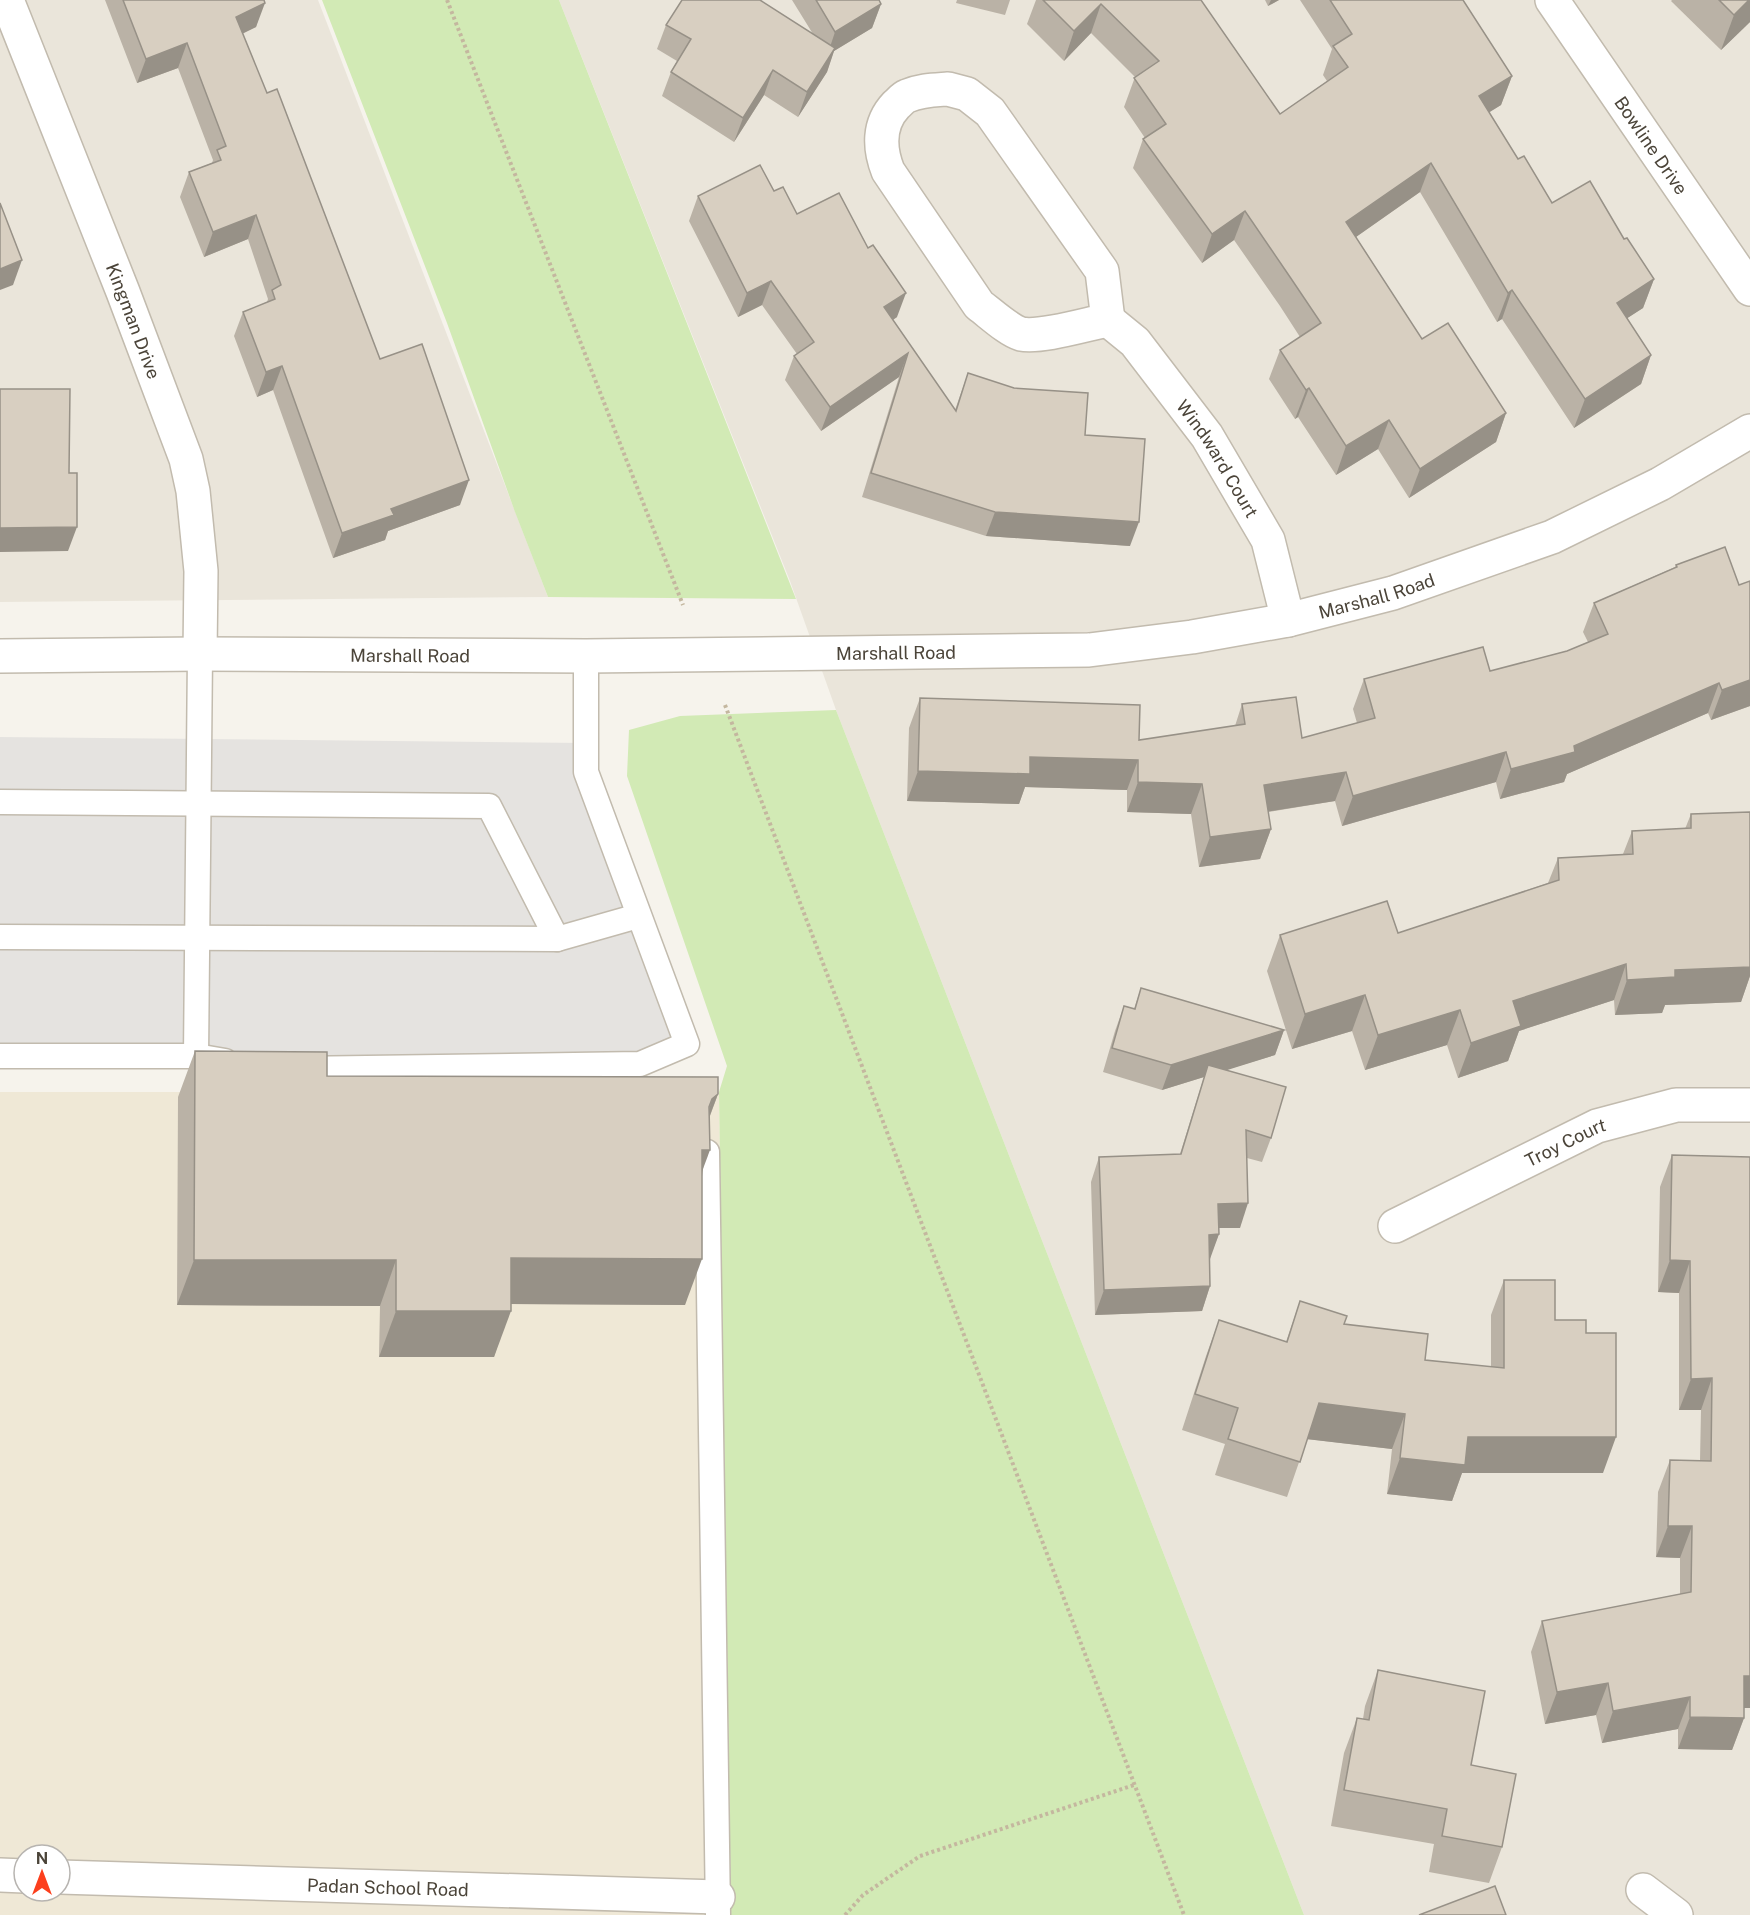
<svg xmlns="http://www.w3.org/2000/svg" width="1750" height="1915" viewBox="0 0 1750 1915" font-family="'Public Sans',sans-serif">
  <style>
    .residential { fill: #eae5da }
    .education { fill: #efe8d6; fill-rule: evenodd }
    .green { fill: #d2eab5 }
    .parking { fill: #e5e3e0 }
    .lines { fill: none; stroke-linecap: round; stroke-linejoin: round }
    .service-casing { stroke: #c2bbae; stroke-width: 27 }
    .minor-casing { stroke: #c2bbae; stroke-width: 36 }
    .tertiary-casing { stroke: #c2bbae; stroke-width: 36 }
    .path { stroke: #c4b79f; stroke-width: 4; stroke-dasharray: 3 3; stroke-linecap: butt }
    .service { stroke: #fff; stroke-width: 24 }
    .minor { stroke: #fff; stroke-width: 33 }
    .tertiary { stroke: #fff; stroke-width: 33 }
    .wall { fill: #bab2a6 }
    .shaded-wall { fill: #979187 }
    .building { fill: #d8cfc1; stroke: #979187; stroke-width: 1.5 }
    .labels { text-anchor: middle; dominant-baseline: central; stroke-width: 4.5; stroke-linejoin: round; paint-order: stroke }
    .street-label { font-size: 18px; fill: #4b4439; stroke: #fff }
  </style>
  <rect width="100%" height="100%" fill="#f6f3ec"/>
  <g class="residential">
    <path d="M0 0H318L548 597 0 602Z"/>
    <path d="M559 0H1750V1915H1304L836 710 790 581Z"/>
  </g>
  <path class="education" d="M0 1092H719L731 1915H0ZM24 1855H60V1891H24Z"/>
  <g class="green">
    <path d="M322 0H559L796 599 548 597 515 512 447 323Z"/>
    <path d="M836 710 1304 1915H731L719 1092 727 1066 627 776 629 730 680 716Z"/>
  </g>
  <path class="parking" d="M0 737 586 743 687 1044 640 1064 0 1056Z"/>
  <g class="lines">
    <defs>
      <g id="service">
        <path d="M0 802 489 806 557 939"/>
        <path d="M0 937 557 939 638 916"/>
        <path d="M0 1056H196L225 1061"/>
        <path d="M196 1056 200 654"/>
        <path d="M295 1069 640 1064 687 1044 586 772V656"/>
        <path d="M707 1152 718 1915"/>
      </g>
      <g id="minor">
        <path id="s1" d="M7 0 123 292 186 459 193 491 201 571 200 654"/>
        <path id="s2" d="M1552 0 1750 289"/>
        <path d="M948 89 967 94 990 112 1102 271 1108 320C1087 324 1041 338 1021 334 1008 330 990 313 979 305L888 171C879 148 878 124 896 105 900 102 902 98 907 96 921 90 934 90 948 89Z"/>
        <path id="s3" d="M1108 320 1135 342 1207 436 1268 540 1288 620"/>
        <path id="s4" d="M1395 1226 1597 1126 1676 1105H1750"/>
        <path d="M0 1875 24 1876"/>
        <path id="s5" d="M60 1877 718 1897"/>
        <path d="M1643 1890 1676 1915"/>
      </g>
      <g id="tertiary">
        <path id="s6" d="M0 656 200 654 586 656 1089 650 1192 637 1288 620 1393 593 1552 537 1660 484 1750 431"/>
      </g>
    </defs>
    <use href="#service" class="service-casing"/>
    <use href="#minor" class="minor-casing"/>
    <use href="#tertiary" class="tertiary-casing"/>
    <g class="path">
      <path d="M447 0 683 605"/>
      <path d="M725 705 1184 1915"/>
      <path d="M845 1915 863 1895 920 1856 1134 1785"/>
    </g>
    <use href="#service" class="service"/>
    <use href="#minor" class="minor"/>
    <use href="#tertiary" class="tertiary"/>
  </g>
  <g class="wall">
    <path d="M105 0H264L256 27 242 34 380 359 460 505 388 531 385 540 333 558 273 390 257 397 234 336 243 312 267 302 268 299 248 239 204 257 180 197 189 172 212 163 213 160 178 68 137 83Z"/>
    <path d="M792 0H879L881 4 872 28 834 51 827 72 798 117 764 95 734 142 662 96 671 72 677 61 657 49 666 25 813 34Z"/>
    <path d="M957 0H1010L1005 15 956 3Z"/>
    <path d="M1036 0H1201L1280 114 1327 81 1323 75 1332 49 1300 0H1463L1512 76 1501 105 1489 112 1518 159 1552 203 1624 239 1654 279 1643 308 1627 318 1651 355 1641 384 1574 428 1502 319 1497 322 1420 192 1356 237 1422 339 1506 413 1496 442 1409 498 1378 449 1336 475 1298 417 1295 419 1269 379 1280 350 1300 337 1280 306 1234 240 1202 263 1133 168 1143 139 1145 138 1124 107 1135 77 1091 33 1064 61 1027 24Z"/>
    <path d="M1265 0H1279L1268 6Z"/>
    <path d="M1672 0H1750V22L1721 50 1671 1Z"/>
    <path d="M774 191 897 317 893 320 955 410 968 373 1085 435 1130 546 986 536 862 497 899 377 821 431 785 380 794 356 797 354 762 305 738 317 689 221 698 196Z"/>
    <path d="M1676 565 1739 585 1750 581V706L1711 720 1708 713 1567 774 1564 782 1500 799 1496 782 1342 826 1335 801 1268 812 1271 829 1260 859 1199 867 1191 814 1127 812V790L1025 787 1019 804 907 801 909 728 920 698 1139 740 1235 726 1242 704 1302 738 1357 723 1353 709 1364 679 1490 671 1567 651 1588 642 1583 632 1594 603 1675 567Z"/>
    <path d="M1750 812V976L1741 1002 1665 1005 1662 1013 1615 1015 1614 1000 1519 1031 1508 1061 1458 1078 1447 1045 1365 1070 1352 1031 1292 1049 1267 971 1280 935 1398 933 1548 883 1558 858 1623 854 1632 831 1685 829 1691 814Z"/>
    <path d="M1141 988 1284 1030 1275 1055 1225 1070 1271 1138 1262 1162 1247 1158 1240 1228H1219V1234L1209 1259 1210 1286 1202 1311 1095 1315 1091 1182 1099 1157 1180 1154 1204 1077 1162 1090 1103 1072 1115 1031 1124 1006 1134 1009Z"/>
    <path d="M195 1051 327 1076 718 1094 710 1116 685 1305 511 1304 494 1357H379L380 1306 177 1305 178 1097Z"/>
    <path d="M1672 1155 1750 1157V1708H1744V1718L1732 1750 1678 1749V1729L1602 1743 1596 1715 1545 1724 1531 1652 1542 1621 1680 1594V1558L1656 1557 1658 1492 1670 1460 1700 1461 1701 1410H1679V1293L1658 1292 1660 1187Z"/>
    <path d="M1504 1280 1555 1320 1586 1333 1603 1473H1462L1452 1501 1387 1494 1392 1449 1307 1439 1287 1497 1215 1475 1225 1444 1182 1430 1206 1356 1219 1320 1286 1342 1300 1301 1344 1324 1425 1360 1491 1367V1315Z"/>
    <path d="M1378 1670 1471 1765 1502 1847 1489 1883 1429 1872 1434 1844 1331 1826 1344 1753 1357 1718 1363 1719 1365 1706Z"/>
  </g>
  <g class="shaded-wall">
    <path d="M1271 0H1279L1268 6Z"/>
    <path d="M1749 0H1750V22L1721 50 1734 15Z"/>
    <path d="M265 3 256 27 227 41 236 17Z"/>
    <path d="M881 4 872 28 834 51 827 72 798 117 807 92 827 56 835 32Z"/>
    <path d="M1101 4 1091 33 1064 61 1074 31Z"/>
    <path d="M187 43 178 68 137 83 146 59Z"/>
    <path d="M773 70 764 95 734 142 743 118Z"/>
    <path d="M1512 76 1501 105 1469 125 1479 96Z"/>
    <path d="M1431 163 1420 192 1336 251 1346 222Z"/>
    <path d="M1245 211 1234 240 1202 263 1212 234Z"/>
    <path d="M256 215 248 239 204 257 213 232Z"/>
    <path d="M22 260 13 285 0 290V269Z"/>
    <path d="M1654 279 1643 308 1606 332 1617 303Z"/>
    <path d="M771 281 762 305 738 317 747 293Z"/>
    <path d="M1512 290 1502 319 1497 322 1508 293Z"/>
    <path d="M906 293 897 317 876 331 884 307Z"/>
    <path d="M908 353 899 377 821 431 830 407Z"/>
    <path d="M1651 355 1641 384 1574 428 1585 399Z"/>
    <path d="M282 366 273 390 257 397 266 372Z"/>
    <path d="M1309 388 1298 417 1295 419 1306 390Z"/>
    <path d="M1506 413 1496 442 1409 498 1420 469Z"/>
    <path d="M1389 420 1378 449 1336 475 1346 446Z"/>
    <path d="M469 480 460 505 388 531 385 540 333 558 342 533 391 509Z"/>
    <path d="M995 512 1139 522 1130 546 986 536Z"/>
    <path d="M77 527 68 551 0 552V528Z"/>
    <path d="M1750 680V706L1711 720 1722 690Z"/>
    <path d="M1719 683 1708 713 1567 774 1564 782 1500 799 1511 769 1574 746Z"/>
    <path d="M1506 752 1496 782 1342 826 1353 796Z"/>
    <path d="M1030 757 1138 760 1127 790 1025 787 1019 804 907 801 918 771Z"/>
    <path d="M1346 772 1335 801 1253 814 1264 785Z"/>
    <path d="M1138 782 1202 784 1191 814 1127 812Z"/>
    <path d="M1271 829 1260 859 1199 867 1210 837Z"/>
    <path d="M1626 964 1614 1000 1519 1031 1508 1061 1458 1078 1471 1043 1513 1001Z"/>
    <path d="M1750 967V976L1741 1002 1665 1005 1662 1013 1615 1015 1627 980 1675 970Z"/>
    <path d="M1365 995 1352 1031 1292 1049 1305 1014Z"/>
    <path d="M1460 1010 1447 1045 1365 1070 1378 1035Z"/>
    <path d="M1284 1030 1275 1055 1205 1077 1208 1065 1204 1077 1162 1090 1171 1065Z"/>
    <path d="M718 1094 701 1139 712 1099Z"/>
    <path d="M702 1150H710L693 1196Z"/>
    <path d="M1248 1203 1240 1228H1209L1218 1204Z"/>
    <path d="M1219 1234 1210 1259H1200L1209 1235Z"/>
    <path d="M511 1258 702 1259 685 1305 494 1304Z"/>
    <path d="M194 1260H396L380 1306 177 1305Z"/>
    <path d="M1670 1260 1690 1261 1679 1293 1658 1292Z"/>
    <path d="M1210 1286 1202 1311 1095 1315 1104 1290Z"/>
    <path d="M396 1311H511L494 1357H379Z"/>
    <path d="M1712 1378 1701 1410H1679L1691 1379Z"/>
    <path d="M1319 1403 1405 1414 1392 1449 1306 1439Z"/>
    <path d="M1468 1437H1616L1603 1473H1462L1452 1501 1387 1494 1400 1458Z"/>
    <path d="M1668 1526H1692L1680 1558 1656 1557Z"/>
    <path d="M1744 1676H1750V1708H1733Z"/>
    <path d="M1608 1683 1596 1715 1545 1724 1557 1692Z"/>
    <path d="M1690 1697 1678 1729 1602 1743 1613 1711Z"/>
    <path d="M1690 1717 1744 1718 1732 1750 1678 1749Z"/>
  </g>
  <g class="building">
    <path d="M123 0H264L265 3 236 17 267 93 277 89 380 359 422 344 469 480 391 509 394 515 342 533 282 366 266 372 243 312 275 299 272 290 281 285 256 215 213 232 189 172 221 160 217 150 226 146 187 43 146 59Z"/>
    <path d="M682 0H760L835 48 807 92 773 70 743 118 671 72 691 39 666 25Z"/>
    <path d="M816 0H879L881 4 835 32Z"/>
    <path d="M1043 0H1201L1280 114 1348 67 1333 46 1352 34 1330 0H1463L1512 76 1479 96 1518 159 1524 156 1552 203 1590 181 1624 239 1627 238 1654 279 1617 303 1651 355 1585 399 1512 290 1508 293 1431 163 1346 222 1422 339 1448 323 1506 413 1420 469 1389 420 1346 446 1309 388 1306 390 1280 350 1321 323 1290 277 1245 211 1212 234 1143 139 1166 124 1134 78 1159 61 1101 4 1074 31Z"/>
    <path d="M1719 0H1749L1734 15Z"/>
    <path d="M760 165 774 191 783 187 797 214 839 193 868 248 873 245 906 293 884 307 956 411 968 373 1014 388 1088 393 1085 435 1145 439 1139 522 995 512 871 473 908 353 830 407 794 356 814 342 771 281 747 293 698 196Z"/>
    <path d="M0 203 22 260 0 269Z"/>
    <path d="M0 389H70L69 473H77V527L0 528Z"/>
    <path d="M1725 547 1739 585 1750 581V680L1722 690 1719 683 1574 746 1575 752 1511 769 1506 752 1353 796 1346 772 1264 785 1271 829 1210 837 1202 784 1138 782V760L1030 757V774L918 771 920 698 1140 705 1139 740 1245 724 1242 704 1296 697 1302 738 1375 718 1364 679 1483 647 1490 671 1567 651 1608 634 1594 603 1677 567 1676 565Z"/>
    <path d="M1750 812V967L1675 970V977L1627 980 1626 964 1513 1001 1521 1026 1471 1043 1460 1010 1378 1035 1365 995 1305 1014 1280 935 1387 901 1398 933 1559 880 1558 858 1633 854 1632 831 1691 828V814Z"/>
    <path d="M1141 988 1284 1030 1171 1065 1112 1048 1124 1006 1135 1009Z"/>
    <path d="M195 1051 327 1052V1076L718 1077V1094L712 1099 709 1107 710 1150H702V1259L511 1258V1311H396V1260H194Z"/>
    <path d="M1208 1065 1286 1087 1271 1138 1246 1130 1248 1203 1218 1204 1219 1234 1209 1235 1210 1286 1104 1290 1099 1157 1181 1154Z"/>
    <path d="M1672 1155 1750 1157V1676H1744V1718L1690 1717V1697L1613 1711 1608 1683 1557 1692 1542 1621 1691 1592 1692 1526H1668L1670 1460 1711 1461 1712 1378 1691 1379 1690 1261 1670 1260Z"/>
    <path d="M1504 1280H1555V1320H1586V1333H1616V1437H1468L1465 1465 1400 1458 1405 1414 1319 1403 1300 1462 1228 1439 1238 1408 1195 1394 1219 1320 1287 1342 1300 1301 1347 1316 1344 1324 1428 1334 1425 1360 1504 1368Z"/>
    <path d="M1378 1670 1485 1691 1471 1765 1516 1774 1502 1847 1442 1836 1447 1809 1344 1790 1357 1718 1369 1720Z"/>
    <path d="M1495 1886 1506 1915H1419Z"/>
  </g>
  <g class="labels">
    <g class="street-label">
      <text stroke="none"><textPath href="#s2" startOffset="176">Bowline Drive</textPath></text>
      <text stroke="none"><textPath href="#s1" startOffset="345">Kingman Drive</textPath></text>
      <text stroke="none"><textPath href="#s3" startOffset="178">Windward Court</textPath></text>
      <text stroke="none"><textPath href="#s6" startOffset="1382">Marshall Road</textPath></text>
      <text stroke="none"><textPath href="#s6" startOffset="896">Marshall Road</textPath></text>
      <text stroke="none"><textPath href="#s6" startOffset="410">Marshall Road</textPath></text>
      <text stroke="none"><textPath href="#s4" startOffset="190">Troy Court</textPath></text>
      <text stroke="none"><textPath href="#s5" startOffset="328">Padan School Road</textPath></text>
    </g>
  </g>
  <g transform="translate(42 1873)"><circle r="28" fill="#ffffff" stroke="#b7b4b0" stroke-width="1.5"/>
  <path d="M0-4.5L10 22L0 15L-10 22Z" fill="#fc3f1d"/>
  <text y="-9" font-size="16" font-weight="bold" text-anchor="middle" fill="#4b4439">N</text>
  </g>
</svg>
